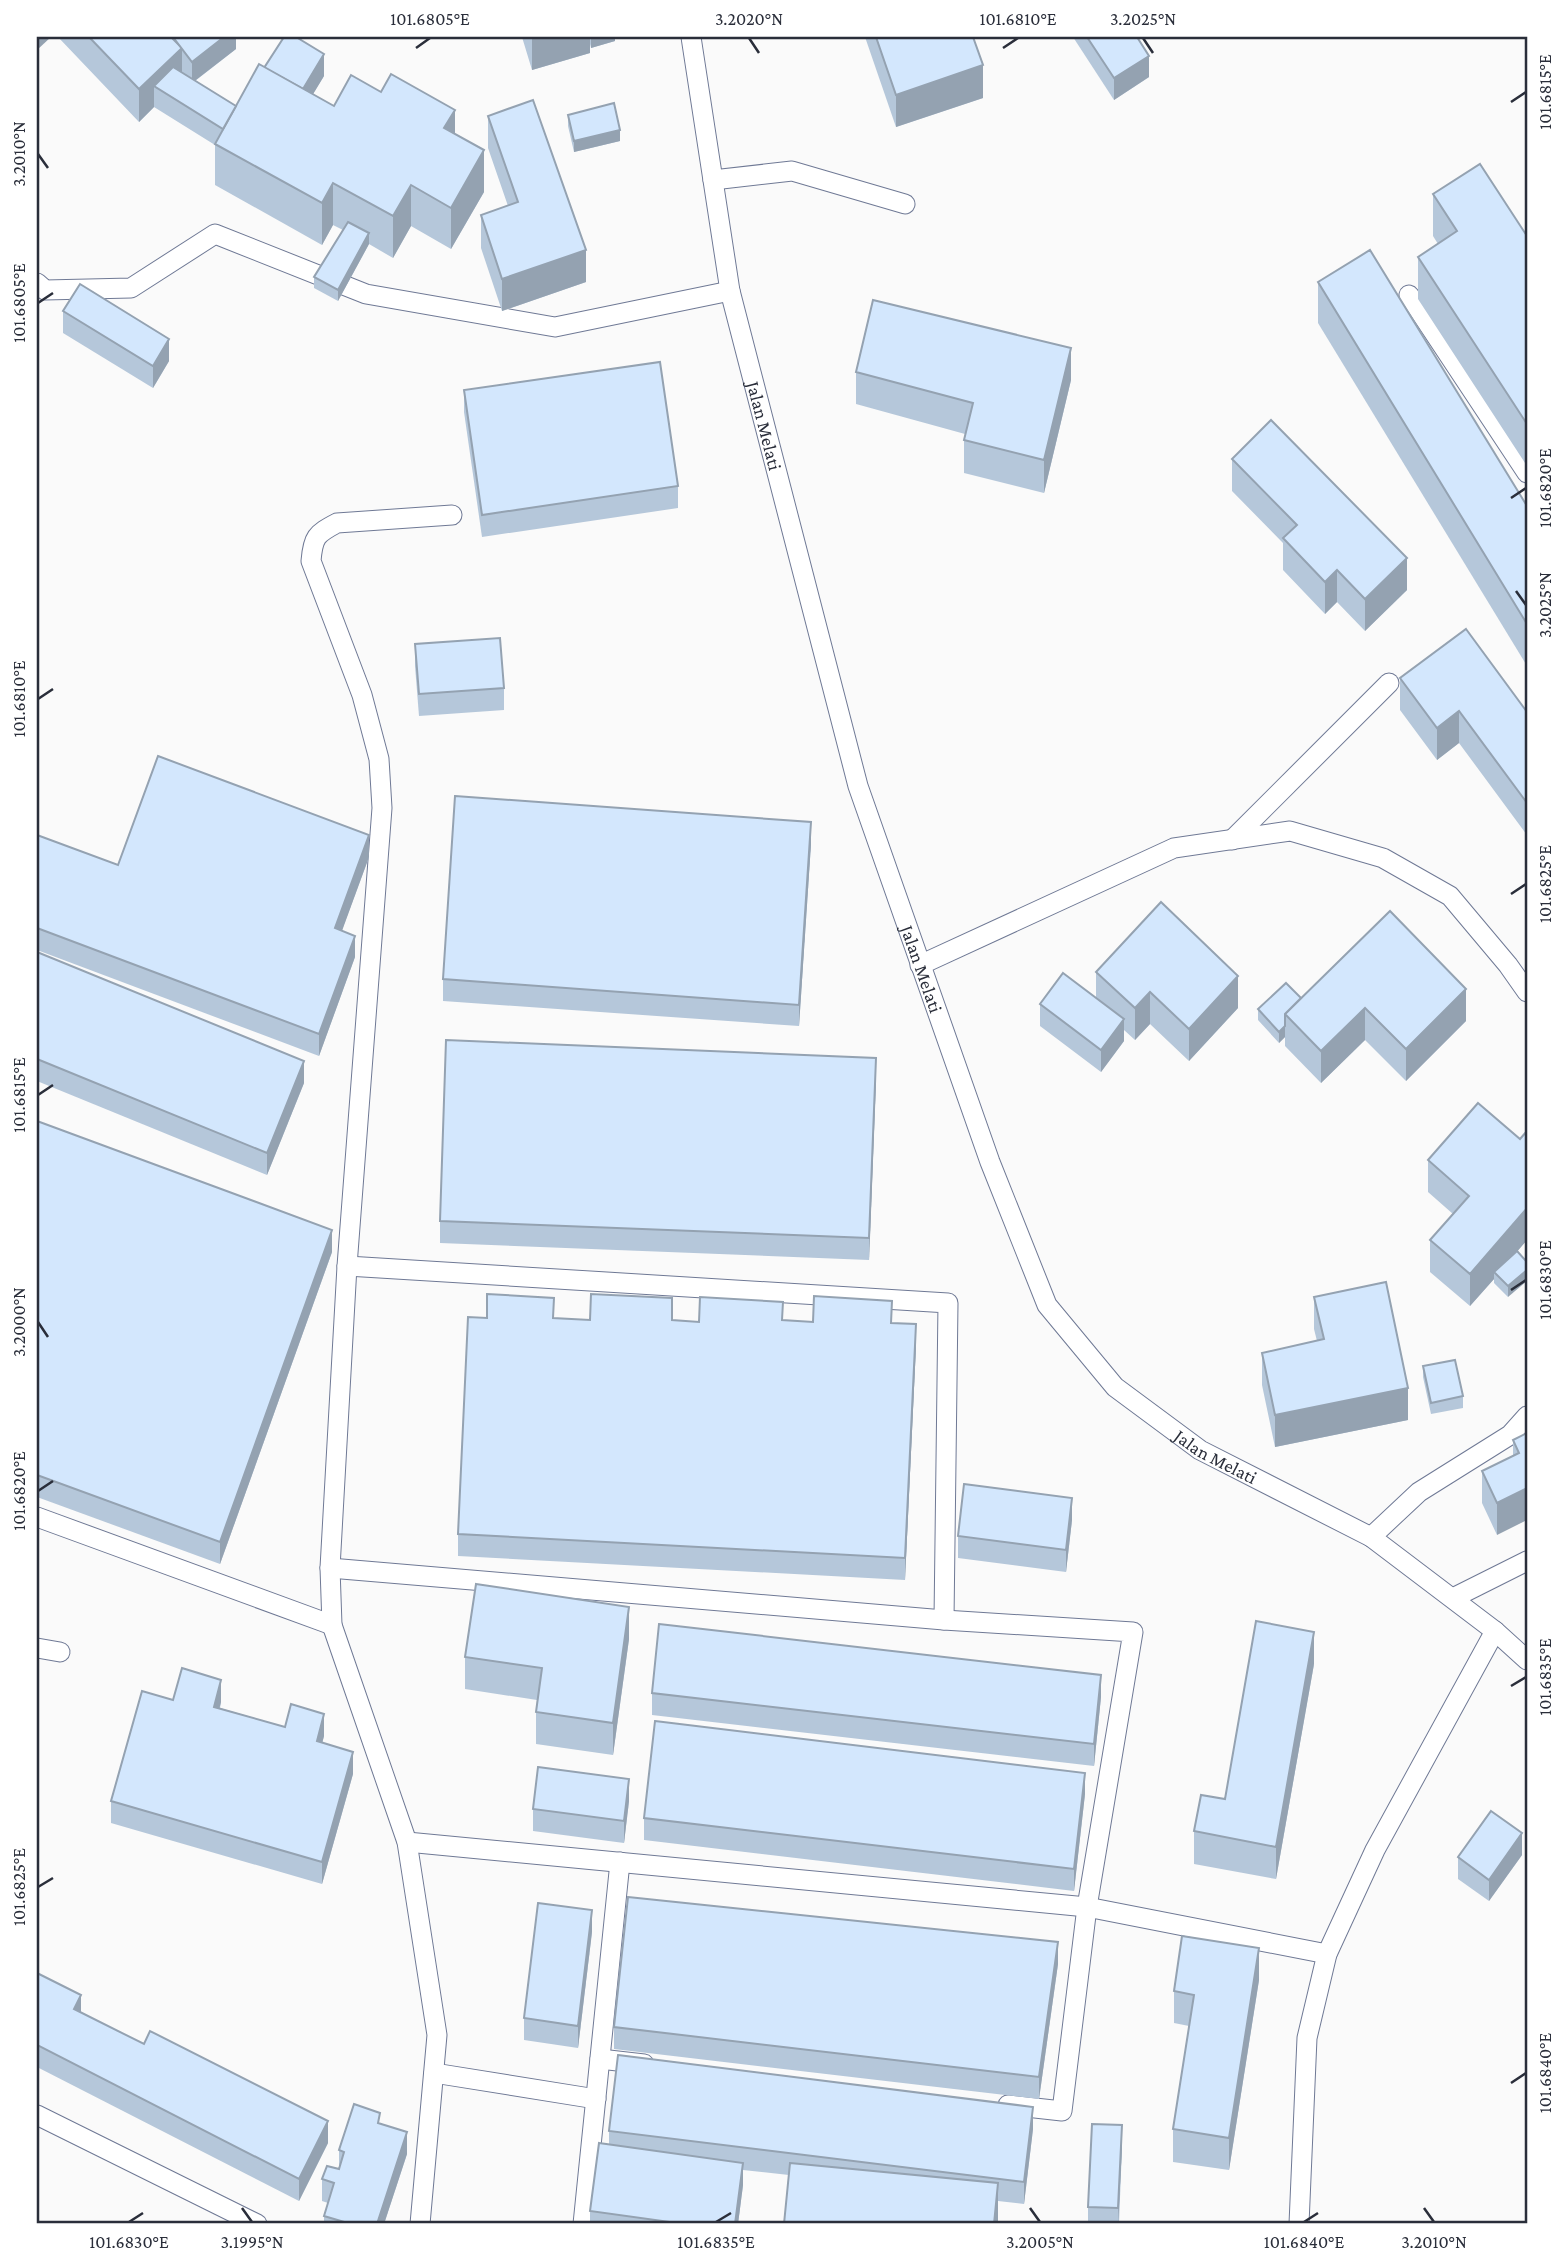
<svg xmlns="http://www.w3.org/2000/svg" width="1564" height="2261" viewBox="0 0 1564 2261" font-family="'Crimson Pro',serif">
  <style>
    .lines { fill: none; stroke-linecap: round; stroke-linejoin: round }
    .service-casing { stroke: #6f7995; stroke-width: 21 }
    .service { stroke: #fff; stroke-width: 19 }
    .wall { fill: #b5c7da }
    .shaded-wall { fill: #94a2b1 }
    .building { fill: #d3e7fd; stroke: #94a2b1; stroke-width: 2 }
    .ticks { fill: none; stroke: #2a2e3a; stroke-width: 2.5 }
    .labels { text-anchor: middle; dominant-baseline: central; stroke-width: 5; stroke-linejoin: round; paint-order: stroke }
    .street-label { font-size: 19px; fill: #2a2e3a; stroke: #fff }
    .neatline { fill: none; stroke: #2a2e3a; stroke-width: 2.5 }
    .ticks-label { font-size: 18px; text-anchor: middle; fill: #2a2e3a }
  </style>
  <rect width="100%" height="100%" fill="#fafafa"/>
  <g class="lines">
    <defs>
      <g id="service">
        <path id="s1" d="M691 37 730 291 858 786 990 1162 1047 1305 1115 1387 1200 1450 1371 1537 1495 1631 1527 1660"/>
        <path d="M713 180 792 171 905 204"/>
        <path d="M37 283 45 290 131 288 215 234 366 294 555 327 730 291"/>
        <path d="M1409 295 1527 473"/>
        <path d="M1232 840 1389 683"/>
        <path d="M920 965 1174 848 1290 831 1383 858 1450 896 1508 965 1527 992"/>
        <path d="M347 1266 948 1303 944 1620"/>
        <path d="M37 1517 332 1625"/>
        <path d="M1371 1537 1419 1492 1510 1435 1527 1416"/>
        <path d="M330 1568 944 1620 1133 1632 1087 1907 1062 2111 1008 2105"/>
        <path d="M1453 1598 1527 1561"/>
        <path d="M37 1648 60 1652"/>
        <path d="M407 1842 1087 1907 1327 1954"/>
        <path d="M600 2059 644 2064"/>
        <path d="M434 2073 596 2099"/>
        <path d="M37 2115 257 2224"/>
        <path d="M420 2224 437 2035 407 1842 332 1625 330 1568 347 1266 382 808 379 759 362 695 311 561C313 537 316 534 337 523L452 515"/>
        <path d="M583 2224 620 1862"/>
        <path d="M1299 2224 1307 2038 1327 1954 1375 1850 1495 1631"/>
      </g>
    </defs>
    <use href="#service" class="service-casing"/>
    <use href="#service" class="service"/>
  </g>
  <g class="wall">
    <path d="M58 37H236V49L195 81 236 106 264 68 324 76 313 94 334 106 455 134 484 192 451 249 411 226 393 258 369 244 338 301 314 288V277L343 230 333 225 322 245 215 185V145L154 107 139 122Z"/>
    <path d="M522 37H615V41L591 48 590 44V53L532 70Z"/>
    <path d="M865 37H973L983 98 896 127Z"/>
    <path d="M1073 37H1137L1149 77 1114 100Z"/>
    <path d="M568 115 620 141 574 152 568 126Z"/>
    <path d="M488 116 586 282 502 311 481 248V215L508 206 488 148Z"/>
    <path d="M1433 194 1527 236V466L1418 299V257L1438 244 1433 236Z"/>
    <path d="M1318 282 1527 506V666L1318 323Z"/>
    <path d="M63 311 169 361 153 388 63 333Z"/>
    <path d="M856 372 1071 380 1044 493 964 473V440L965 434 856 404Z"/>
    <path d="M464 390 678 486V508L482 537 464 412Z"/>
    <path d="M1232 459 1407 590 1365 631 1337 602 1325 614 1283 570V543L1232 491Z"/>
    <path d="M415 644 504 688V710L419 716 415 666Z"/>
    <path d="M1400 678 1527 712V835L1459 743 1437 760 1400 710Z"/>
    <path d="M37 835 118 865 369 857 342 930 355 957 319 1056 37 950Z"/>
    <path d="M811 844 799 1026 443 1001V979Z"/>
    <path d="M37 952 304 1083 267 1175 37 1081Z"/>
    <path d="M1096 972 1238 1008 1189 1061 1150 1024 1135 1040 1124 1030V1041L1101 1072 1040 1026V1004L1096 999Z"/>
    <path d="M1301 998 1466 1021 1406 1081 1365 1040 1321 1083 1285 1046V1037L1279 1043 1258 1020V1009Z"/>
    <path d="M876 1080 869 1260 440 1243V1221Z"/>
    <path d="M37 1121 332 1252 220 1564 37 1497Z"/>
    <path d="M1428 1160 1527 1240 1517 1251 1508 1297 1494 1283V1279L1470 1306 1430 1272V1240L1453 1214 1428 1192Z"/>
    <path d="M1314 1297 1408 1420 1275 1447 1262 1385V1353L1317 1341 1314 1329Z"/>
    <path d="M487 1318H554L590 1320H672L699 1322 783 1320 813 1322 892 1323 916 1346 905 1580 458 1556V1534Z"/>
    <path d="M1423 1366 1463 1396V1408L1431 1414 1423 1377Z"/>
    <path d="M1527 1433 1497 1535 1482 1503V1471L1513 1456V1440Z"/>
    <path d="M1072 1520 1066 1572 958 1558V1536Z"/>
    <path d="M629 1639 613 1755 536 1744V1712L537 1700 465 1689V1657Z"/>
    <path d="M1314 1664 1276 1879 1194 1864V1831L1225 1799Z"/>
    <path d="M652 1693 1101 1697 1094 1766 652 1715Z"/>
    <path d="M173 1700 221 1702 220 1708 285 1727 324 1736 322 1743 353 1774 322 1884 111 1823V1801Z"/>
    <path d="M1085 1794 1074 1891 644 1840V1818Z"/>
    <path d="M629 1801 624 1843 533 1831V1809Z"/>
    <path d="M1522 1855 1489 1901 1458 1879V1857Z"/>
    <path d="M592 1932 578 2048 524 2040V2018Z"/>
    <path d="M1058 1964 1039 2099 614 2049V2027Z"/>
    <path d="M37 1973 81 2012 328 2143 299 2201 37 2067Z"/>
    <path d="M1259 1980 1229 2170 1173 2162V2129L1189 2026 1174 2023V1991Z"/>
    <path d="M380 2124 407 2154 384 2224H324V2216L328 2203 322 2201V2179L339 2169V2150Z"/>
    <path d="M1033 2129 1024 2204 998 2201V2224L789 2175 743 2170V2185L738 2224H590V2211L609 2144V2131Z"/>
    <path d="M1122 2147 1119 2224H1088V2207Z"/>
  </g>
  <g class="shaded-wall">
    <path d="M37 37H51L37 50Z"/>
    <path d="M224 37H236V49L192 83V62Z"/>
    <path d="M535 37H590V53L532 70V38Z"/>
    <path d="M591 37H615V41L591 48Z"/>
    <path d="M182 48V81L154 86V107L139 122V89Z"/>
    <path d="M324 54V76L295 124V102Z"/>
    <path d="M1149 56V77L1114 100V78Z"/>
    <path d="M983 65V98L896 127V95Z"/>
    <path d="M455 110V151L444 128Z"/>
    <path d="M620 130V141L574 152V141Z"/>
    <path d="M484 150V192L451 249V208Z"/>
    <path d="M333 183V225L322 245V203Z"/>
    <path d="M411 185V226L393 258V216Z"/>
    <path d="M369 233V244L338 301V290Z"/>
    <path d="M586 250V282L502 311V279Z"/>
    <path d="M169 339V361L153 388V366Z"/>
    <path d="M1071 348V380L1044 493V460Z"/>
    <path d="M1407 558V590L1365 631V599Z"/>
    <path d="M1337 570V602L1325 614V582Z"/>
    <path d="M1459 711V743L1437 760V728Z"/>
    <path d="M811 822V844L799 1026V1005Z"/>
    <path d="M369 835V857L335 950V928Z"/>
    <path d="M355 936V957L319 1056V1034Z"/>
    <path d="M1238 976V1008L1189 1061V1029Z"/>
    <path d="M1466 989V1021L1406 1081V1049Z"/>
    <path d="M1150 992V1024L1135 1040V1008Z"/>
    <path d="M1365 1008V1040L1321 1083V1051Z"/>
    <path d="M1124 1019V1041L1101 1072V1050Z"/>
    <path d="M1285 1026V1037L1279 1043V1032Z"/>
    <path d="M876 1058V1080L869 1260V1238Z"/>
    <path d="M304 1061V1083L267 1175V1153Z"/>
    <path d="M1527 1208V1240L1497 1275 1494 1272V1279L1470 1306V1274Z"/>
    <path d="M332 1230V1252L220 1564V1542Z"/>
    <path d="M1527 1270V1281L1508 1297V1286Z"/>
    <path d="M916 1324V1346L905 1580V1558Z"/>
    <path d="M1408 1388V1420L1275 1447V1415Z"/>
    <path d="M1527 1488V1520L1497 1535V1503Z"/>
    <path d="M1072 1498V1520L1066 1572V1550Z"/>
    <path d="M629 1607V1639L613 1755V1723Z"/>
    <path d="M1314 1632V1664L1276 1879V1847Z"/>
    <path d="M1101 1675V1697L1094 1766V1744Z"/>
    <path d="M221 1680V1702L214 1729V1707Z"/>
    <path d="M324 1714V1736L317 1763V1741Z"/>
    <path d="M353 1752V1774L322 1884V1862Z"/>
    <path d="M1085 1773V1794L1074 1891V1869Z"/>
    <path d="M629 1779V1801L624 1843V1821Z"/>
    <path d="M1522 1833V1855L1489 1901V1880Z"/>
    <path d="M592 1910V1932L578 2048V2026Z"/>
    <path d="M1058 1942V1964L1039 2099V2077Z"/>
    <path d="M1259 1948V1980L1229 2170V2138Z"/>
    <path d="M81 1995V2017L74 2009Z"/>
    <path d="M1033 2107V2129L1024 2204V2182Z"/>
    <path d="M328 2121V2143L299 2201V2179Z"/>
    <path d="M1122 2125V2147L1118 2224V2208Z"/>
    <path d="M407 2132V2154L384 2224H377Z"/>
    <path d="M743 2163V2185L738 2224H735Z"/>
    <path d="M998 2183V2224H994Z"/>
  </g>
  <g class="building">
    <path d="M89 37H171L182 48 139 89Z"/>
    <path d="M173 37H224L192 62Z"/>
    <path d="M284 37H296L324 54 303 89 264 68Z"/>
    <path d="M876 37H973L983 65 896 95Z"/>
    <path d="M1087 37H1137L1149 56 1114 78Z"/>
    <path d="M259 64 334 106 351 75 381 92 391 74 455 110 444 128 484 150 451 208 411 185 393 216 333 183 322 203 215 144Z"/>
    <path d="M173 67 236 106 223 129 154 86Z"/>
    <path d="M533 100 586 250 502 279 481 215 518 202 488 116Z"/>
    <path d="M614 103 620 130 574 141 568 115Z"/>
    <path d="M1480 164 1527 236V424L1418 257 1457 231 1433 194Z"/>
    <path d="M348 222 369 233 338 290 314 277Z"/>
    <path d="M1370 250 1527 506V624L1318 282Z"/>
    <path d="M80 284 169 339 153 366 63 311Z"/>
    <path d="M873 300 1071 348 1044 460 964 440 973 403 856 372Z"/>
    <path d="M660 362 678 486 482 515 464 390Z"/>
    <path d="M1271 420 1407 558 1365 599 1337 570 1325 582 1283 538 1297 525 1232 459Z"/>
    <path d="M1466 629 1527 712V803L1459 711 1437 728 1400 678Z"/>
    <path d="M500 638 504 688 419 694 415 644Z"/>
    <path d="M158 756 369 835 335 928 355 936 319 1034 37 928V835L118 865Z"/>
    <path d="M455 796 811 822 799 1005 443 979Z"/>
    <path d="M1161 902 1238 976 1189 1029 1150 992 1135 1008 1096 972Z"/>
    <path d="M1390 911 1466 989 1406 1049 1365 1008 1321 1051 1285 1014Z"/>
    <path d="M37 952 304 1061 267 1153 37 1059Z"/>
    <path d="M1063 973 1124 1019 1101 1050 1040 1004Z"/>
    <path d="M1286 983 1301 998 1285 1014V1026L1279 1032 1258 1009Z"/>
    <path d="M446 1040 876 1058 869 1238 440 1221Z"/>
    <path d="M1478 1103 1520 1139 1527 1131V1208L1470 1274 1430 1240 1469 1196 1428 1160Z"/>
    <path d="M37 1121 332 1230 220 1542 37 1475Z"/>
    <path d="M1517 1251 1527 1262V1270L1508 1286 1494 1272Z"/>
    <path d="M1386 1282 1408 1388 1275 1415 1262 1353 1324 1339 1314 1297Z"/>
    <path d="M487 1294 554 1298 553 1318 590 1320 591 1294 672 1298V1320L699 1322 700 1297 783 1302 782 1320 813 1322 814 1296 892 1301 891 1323 916 1324 905 1558 458 1534 468 1317 487 1318Z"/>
    <path d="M1455 1360 1463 1396 1431 1403 1423 1366Z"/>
    <path d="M1527 1433V1488L1497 1503 1482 1471 1519 1453 1513 1440Z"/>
    <path d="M964 1484 1072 1498 1066 1550 958 1536Z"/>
    <path d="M476 1584 629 1607 613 1723 536 1712 542 1668 465 1657Z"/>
    <path d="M1256 1621 1314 1632 1276 1847 1194 1831 1201 1795 1225 1799Z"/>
    <path d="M659 1624 1101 1675 1094 1744 652 1693Z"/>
    <path d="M182 1668 221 1680 214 1707 285 1727 291 1704 324 1714 317 1741 353 1752 322 1862 111 1801 142 1691 173 1700Z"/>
    <path d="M655 1721 1085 1773 1074 1869 644 1818Z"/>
    <path d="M538 1767 629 1779 624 1821 533 1809Z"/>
    <path d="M1491 1811 1522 1833 1489 1880 1458 1857Z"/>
    <path d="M628 1897 1058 1942 1039 2077 614 2027Z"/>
    <path d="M538 1903 592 1910 578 2026 524 2018Z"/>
    <path d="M1182 1936 1259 1948 1229 2138 1173 2129 1194 1995 1174 1991Z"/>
    <path d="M37 1973 81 1995 74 2009 144 2044 150 2031 328 2121 299 2179 37 2045Z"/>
    <path d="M618 2055 1033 2107 1024 2182 609 2131Z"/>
    <path d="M354 2104 380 2113 378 2123 407 2132 377 2224H351L324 2216 334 2183 322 2179 327 2166 339 2169 344 2152 339 2150Z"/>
    <path d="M1092 2124 1122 2125 1118 2208 1088 2207Z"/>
    <path d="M599 2143 743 2163 735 2224H684L590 2211Z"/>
    <path d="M790 2163 998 2183 994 2224H784Z"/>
  </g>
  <path class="ticks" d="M749 38 759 53M1143 38 1153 53M416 48 430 38M1003 48 1018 38M1511 102 1526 92M38 154 48 168M38 303 53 293M1511 498 1526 488M1516 591 1526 605M38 699 53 689M1511 894 1526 884M38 1095 53 1085M1511 1290 1526 1280M38 1322 48 1337M38 1491 53 1481M1511 1686 1526 1677M38 1887 53 1878M1511 2083 1526 2073M242 2208 252 2222M1030 2208 1040 2222M1424 2208 1434 2222M129 2222 143 2213M716 2222 731 2213M1304 2222 1318 2213"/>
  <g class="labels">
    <g class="street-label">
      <text stroke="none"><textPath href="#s1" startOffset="396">Jalan Melati</textPath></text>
      <text stroke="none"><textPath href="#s1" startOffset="962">Jalan Melati</textPath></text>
      <text stroke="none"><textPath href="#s1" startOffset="1550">Jalan Melati</textPath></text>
    </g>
  </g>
  <rect width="1564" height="2261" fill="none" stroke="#ffffff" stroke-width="77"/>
  <rect x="38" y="38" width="1488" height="2184" class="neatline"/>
  <g class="ticks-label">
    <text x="430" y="25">101.6805°E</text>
    <text x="749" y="25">3.2020°N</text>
    <text x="1018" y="25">101.6810°E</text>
    <text x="1143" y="25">3.2025°N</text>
    <text transform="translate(1545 92) rotate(-90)" y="6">101.6815°E</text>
    <text transform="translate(19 154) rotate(-90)" y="6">3.2010°N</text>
    <text transform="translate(19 303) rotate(-90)" y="6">101.6805°E</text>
    <text transform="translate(1545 488) rotate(-90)" y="6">101.6820°E</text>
    <text transform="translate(1545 605) rotate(-90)" y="6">3.2025°N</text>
    <text transform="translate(19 699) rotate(-90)" y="6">101.6810°E</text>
    <text transform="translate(1545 884) rotate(-90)" y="6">101.6825°E</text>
    <text transform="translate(19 1095) rotate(-90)" y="6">101.6815°E</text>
    <text transform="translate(1545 1280) rotate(-90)" y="6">101.6830°E</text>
    <text transform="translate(19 1322) rotate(-90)" y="6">3.2000°N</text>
    <text transform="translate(19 1491) rotate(-90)" y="6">101.6820°E</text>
    <text transform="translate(1545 1677) rotate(-90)" y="6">101.6835°E</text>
    <text transform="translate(19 1887) rotate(-90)" y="6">101.6825°E</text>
    <text transform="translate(1545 2073) rotate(-90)" y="6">101.6840°E</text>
    <text x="129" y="2248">101.6830°E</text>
    <text x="252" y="2248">3.1995°N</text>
    <text x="716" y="2248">101.6835°E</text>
    <text x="1040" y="2248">3.2005°N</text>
    <text x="1304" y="2248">101.6840°E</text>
    <text x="1434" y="2248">3.2010°N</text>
  </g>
</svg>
